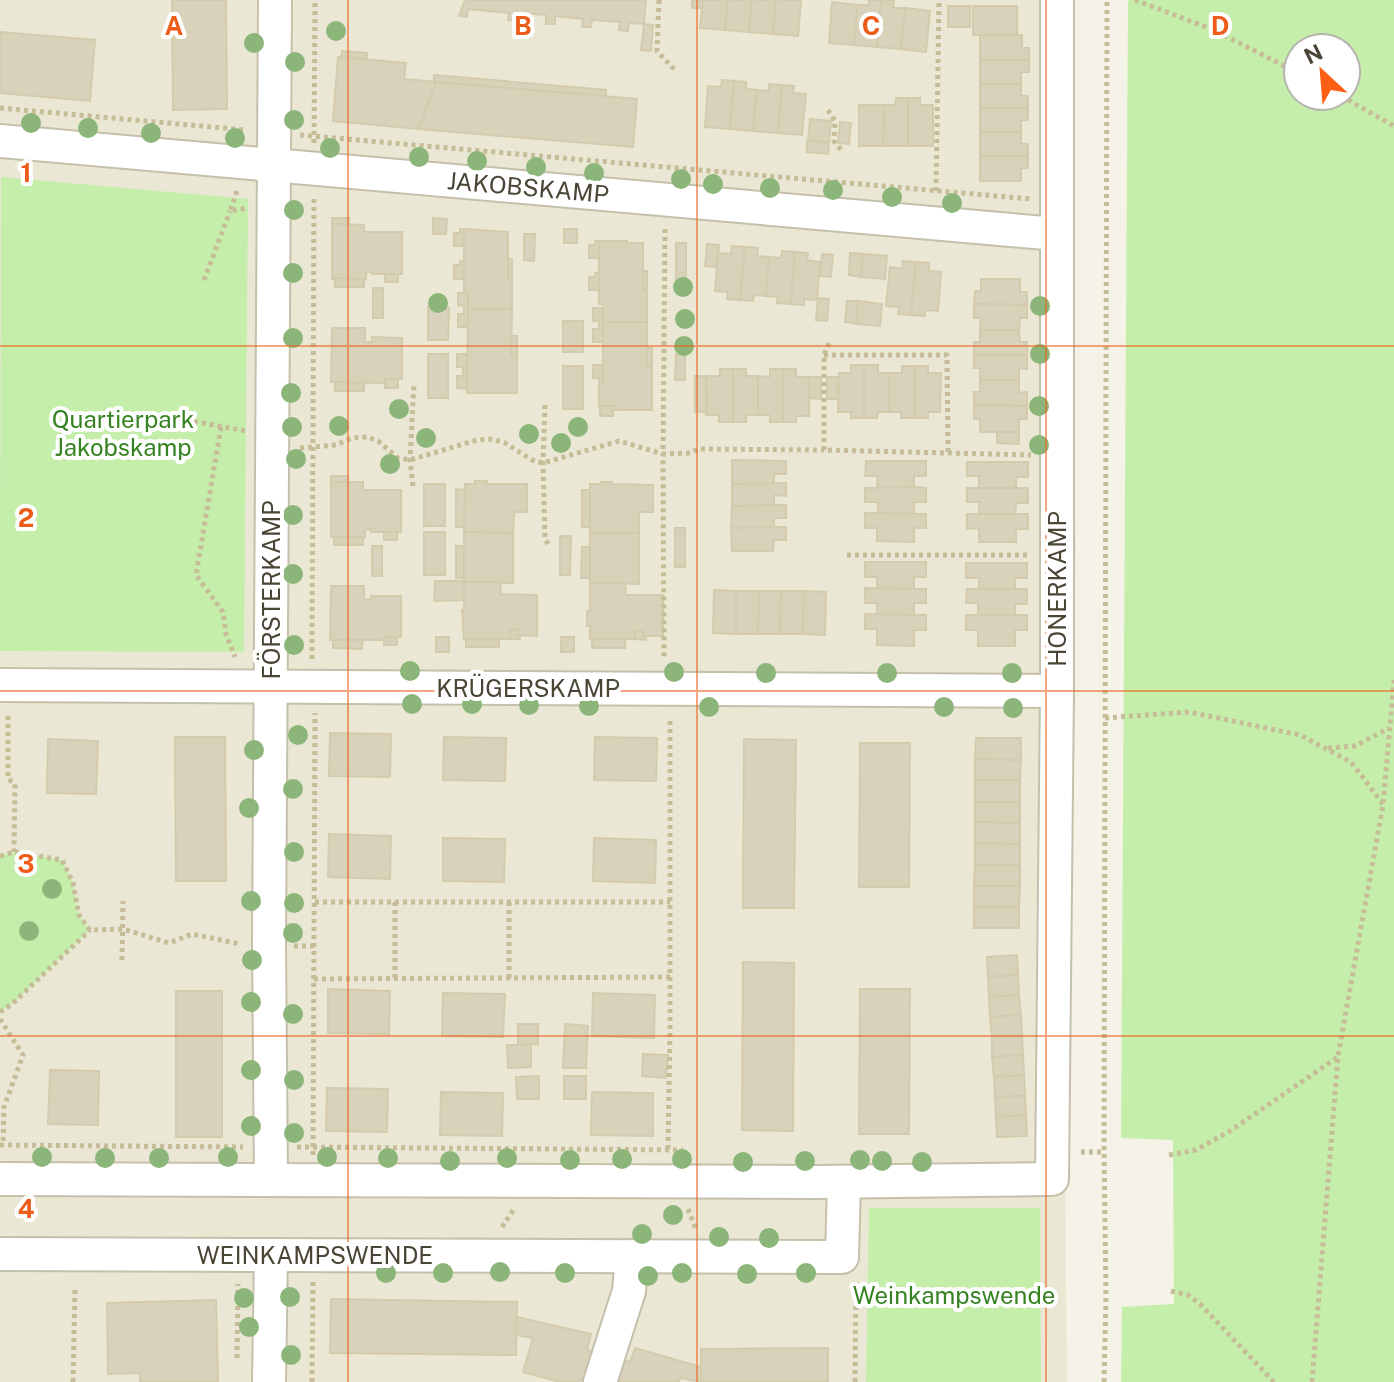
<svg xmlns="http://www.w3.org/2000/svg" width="1394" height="1382" viewBox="0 0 1394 1382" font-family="'Public Sans',sans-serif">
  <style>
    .residential { fill: #eae7d5 }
    .green { fill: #c5eeab; fill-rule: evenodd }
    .building { fill: #d8d2bb; stroke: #d4cbad; stroke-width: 2 }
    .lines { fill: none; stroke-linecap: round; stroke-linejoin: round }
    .minor-casing { stroke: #c5c0ab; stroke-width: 36 }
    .path { stroke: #c6bd98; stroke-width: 5; stroke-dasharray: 4 4; stroke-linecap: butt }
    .minor { stroke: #fff; stroke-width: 32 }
    .tree { fill: #8cb57a }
    .grid { fill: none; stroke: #ed5c18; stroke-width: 2; stroke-opacity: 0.55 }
    .labels { text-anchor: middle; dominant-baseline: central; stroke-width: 8; stroke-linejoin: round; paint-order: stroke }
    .street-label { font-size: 24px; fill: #4a4535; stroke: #fff }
    .park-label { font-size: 24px; fill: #368321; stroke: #fff }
    .grid-label { font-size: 26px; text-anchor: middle; font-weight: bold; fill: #ed5c18; stroke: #fff; stroke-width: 8; stroke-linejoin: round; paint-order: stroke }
  </style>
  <rect width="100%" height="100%" fill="#f5f3e7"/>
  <path class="residential" d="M0 0H1071L1073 229 1072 448 1076 545 1071 690 1065 1178 1067 1382H0Z"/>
  <g class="green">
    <path d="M1128 0H1394V1382H1121L1122 1307 1174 1304 1173 1140 1121 1138ZM1298 48H1346V96H1298Z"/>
    <path d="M1 177 248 199 244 652 0 651Z"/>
    <path d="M14 852 62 860 73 883 79 915 90 930 12 1004 0 1012V856Z"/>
    <path d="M869 1208H1040L1041 1382H866Z"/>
  </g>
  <g class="building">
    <path d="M172 0H226L227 109 173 110Z"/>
    <path d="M465 0H646L644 24 629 23 628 31 619 30 620 22 592 20 591 27H582L583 19 555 16V24H546V15L519 13 518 21 508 20 509 13 468 9 467 17 459 16Z"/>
    <path d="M692 0H703L702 8H692Z"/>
    <path d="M703 0H728L725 30 700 28Z"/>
    <path d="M728 0H752L749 32 725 30Z"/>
    <path d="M752 0H776L773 34 749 32Z"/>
    <path d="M776 0H801L798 36 773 34Z"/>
    <path d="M869 0H881L877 47 854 45 857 5H869Z"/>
    <path d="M881 0H894L893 8H905L901 49 877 47Z"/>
    <path d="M832 2 857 5 854 45 829 43Z"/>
    <rect x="948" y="6" width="22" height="21"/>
    <rect x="973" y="6" width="44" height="29"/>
    <path d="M905 8 930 11 926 52 901 49Z"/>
    <path d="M644 24 653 25 651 51 641 50Z"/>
    <path d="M0 32 95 40 90 101 0 93Z"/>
    <path d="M980 35H1022V48H1029V60H980Z"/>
    <path d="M342 51 367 53V59L341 57Z"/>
    <path d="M338 57 406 63 404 79 436 82 419 129 333 121Z"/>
    <path d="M980 60H1029V72H1021V84H980Z"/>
    <path d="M434 75 606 90V96L434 82Z"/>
    <path d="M722 80 734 81 730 129 705 127 708 86 721 87Z"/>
    <path d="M734 81 746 82V89L757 90 753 131 730 129Z"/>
    <path d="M436 82 637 99 633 147 419 129Z"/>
    <path d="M769 84 782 85 778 133 753 131 757 90 769 91Z"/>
    <path d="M980 84H1021V96H1028V108H980Z"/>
    <path d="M782 85 794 86 793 93 806 94 802 135 778 133Z"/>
    <path d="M896 98H908V146H883L884 105H895Z"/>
    <path d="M908 98H920V105H933V146H908Z"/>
    <path d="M859 105H884L883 146H859Z"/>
    <path d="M980 108H1028V120H1021V132H980Z"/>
    <path d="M810 119 831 121 829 142 808 140Z"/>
    <path d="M840 122 851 123 849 144 838 143Z"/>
    <path d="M980 132H1021V144H1028V156H980Z"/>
    <path d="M807 141 829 143 828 154 807 152Z"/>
    <path d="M980 156H1028V168H1021V181H980Z"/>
    <path d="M332 218H349V225L332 224Z"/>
    <path d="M433 218 447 219 446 234H433Z"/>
    <path d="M332 224 364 225V232H402V274H372V272H366V279H332Z"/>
    <path d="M460 229H464V246H454V233H460Z"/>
    <path d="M464 229 508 232V278H512V309H468V293H464Z"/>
    <rect x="564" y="229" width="13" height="14"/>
    <path d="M524 234H535L534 261 524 260Z"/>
    <path d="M595 241H599V258H589V245H595Z"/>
    <path d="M599 241H627V243H643V290H647V322H603V304H599Z"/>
    <rect x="676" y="243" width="10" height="39"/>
    <path d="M707 244 719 245 717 267 705 266Z"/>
    <path d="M732 246 745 247 740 300 727 299V292L715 291 718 253 731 254Z"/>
    <path d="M745 247 758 248 757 256 769 257 766 296 754 295 753 301 740 300Z"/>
    <path d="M782 251 795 252 791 304 777 303 778 297 766 296 769 257 781 258Z"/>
    <path d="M795 252 808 253 807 260 820 262 817 300 804 299V305L791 304Z"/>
    <path d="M850 253 863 254 861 277 849 275Z"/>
    <path d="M822 254 833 255 831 277 820 276Z"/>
    <path d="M863 254 887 256 885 279 861 277Z"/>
    <rect x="508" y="259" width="4" height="19"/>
    <path d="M460 261H464V279H454V265H460Z"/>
    <path d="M903 261 916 262 911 315 898 314 899 307 886 306 890 267 902 269Z"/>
    <path d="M916 262 929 263V271L941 272 938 311 925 310V316L911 315Z"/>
    <rect x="643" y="271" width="4" height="19"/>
    <path d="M595 273H599V290H589V277H595Z"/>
    <rect x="385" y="274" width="13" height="8"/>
    <path d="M335 278 364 279V287H335Z"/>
    <path d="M981 279H1020V292H1027V305L974 304 975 291H981Z"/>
    <rect x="373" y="288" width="10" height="30"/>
    <path d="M458 293H468V327H458V314H464V306L458 305Z"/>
    <path d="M818 298 829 299 827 321 816 320Z"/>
    <path d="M847 301H858L857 324 845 322Z"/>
    <path d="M858 301 882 304 880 326 857 324Z"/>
    <path d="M974 304 1027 305V318H1020L1019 330H980L981 318H974Z"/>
    <path d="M428 307 449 308 448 340H428Z"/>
    <path d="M593 308H603V342H593V329H599V321H593Z"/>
    <path d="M468 309H512L511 355H517V393H467Z"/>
    <rect x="563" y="321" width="20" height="31"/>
    <path d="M603 322H647V367H652V410H616V406H599V381H603Z"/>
    <path d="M332 328H365V342H372V337L402 338V379H385V383L331 382Z"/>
    <path d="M980 330H1019L1020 342H1027V355H974V342H980Z"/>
    <rect x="511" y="336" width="6" height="19"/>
    <rect x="647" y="348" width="5" height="19"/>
    <rect x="428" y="354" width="20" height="44"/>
    <path d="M457 354H467V389L457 388V376H463V367H457Z"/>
    <path d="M676 354 685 355V380H675Z"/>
    <path d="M974 355H1027V369L1019 368V380H980V368H974Z"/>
    <path d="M593 365H603V381H599V378H593Z"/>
    <path d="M851 365H864V418H851V412H838L839 373H851Z"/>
    <path d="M864 365H878V373H889V412H878L877 418H864Z"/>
    <rect x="563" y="366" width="20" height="43"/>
    <path d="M902 366H915V418H901V412H889V373H902Z"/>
    <path d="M915 366H928V373H941L940 412H928V418H915Z"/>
    <path d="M720 369H733V422H719V415H706V376H720Z"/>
    <path d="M733 369H746V376H758V415H746V422H733Z"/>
    <path d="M770 369H783V422H770V415H758V376L770 377Z"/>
    <path d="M783 369H796V377H809V416H796V422H783Z"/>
    <path d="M695 376H706L707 412H695Z"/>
    <path d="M809 377H821V399L809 398Z"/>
    <rect x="827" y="377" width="11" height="22"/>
    <rect x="385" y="379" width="13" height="9"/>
    <path d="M980 380H1019V393L1027 392V406L974 405V392H980Z"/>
    <path d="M335 382 364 383V391H335Z"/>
    <path d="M974 405 1027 406V419H1019V432H980V419H974Z"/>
    <path d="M600 406H616V410H613V416H600Z"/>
    <path d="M997 432H1019V444L997 443Z"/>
    <path d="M732 460 786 461V474H774V484H732Z"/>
    <path d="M866 461H926V476H914V489L877 488 878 476H865Z"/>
    <path d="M967 462H1028V477H1016V489H979V476H967Z"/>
    <rect x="331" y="476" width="17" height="6"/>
    <path d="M475 481H487V484H527V512H514L513 533 464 532 465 484H475Z"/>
    <path d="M331 482H363V490H401V532H371V529L365 530V537H331Z"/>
    <path d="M601 482H612V484L653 485V512H639V533H590V484H601Z"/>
    <path d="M786 483V496L774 495V506H732V484Z"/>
    <rect x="424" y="484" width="21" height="42"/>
    <path d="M914 487 926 488V502H914V514H878V502H865V488Z"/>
    <path d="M967 488H1028V503H1016L1015 515H979V502H967Z"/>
    <path d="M456 489 465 490 464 527H456Z"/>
    <rect x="582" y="490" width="8" height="37"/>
    <path d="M774 505H786V518H774V528H731L732 506Z"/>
    <path d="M865 513 926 514V528H914V542L877 541V528H865Z"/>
    <path d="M967 514H1028V529H1016V542H979V528L967 529Z"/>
    <path d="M774 527H786V540H774L773 551H732L731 528Z"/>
    <rect x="675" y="528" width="10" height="39"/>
    <rect x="384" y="532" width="13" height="8"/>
    <rect x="424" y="532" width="21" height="43"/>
    <path d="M464 532 513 533V583L464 582Z"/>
    <path d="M590 533H639V584L590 583Z"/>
    <path d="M560 536H571L570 575H560Z"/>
    <rect x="334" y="537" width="29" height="8"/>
    <rect x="372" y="546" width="10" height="30"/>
    <rect x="456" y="546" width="8" height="32"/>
    <path d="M582 547H590V578H581Z"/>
    <path d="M865 562H926V577H914V589H877V577H865Z"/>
    <path d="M966 563H1027V578H1015V590H979V578H966Z"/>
    <path d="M435 581H464V600L434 601Z"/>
    <path d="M464 582H500L501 594 537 595V636L517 635 518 630H510V639H464L462 610H464Z"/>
    <path d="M590 583H625L626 595H663V636H643V631H635V639H590V626H587V611H590Z"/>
    <path d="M331 586H364V600L371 599V596H401V637H384V640H330Z"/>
    <path d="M865 588 926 589V603H914V616L877 615V603H865Z"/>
    <path d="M967 589H1027V604H1015V616H978V603H966Z"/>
    <path d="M714 590 736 591V634L713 633Z"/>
    <path d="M736 591H759L758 634H736Z"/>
    <path d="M759 591H781L780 634H758Z"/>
    <path d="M781 591H804L803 634H780Z"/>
    <path d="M804 591 826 592 825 635 803 634Z"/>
    <path d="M865 614 926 615V630H914V646L877 645V629H865Z"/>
    <path d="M966 615H1027V630H1015V646H978V630H966Z"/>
    <path d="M510 630H518L517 635 520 636V639H510Z"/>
    <path d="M635 631H643V636H646V640L635 639Z"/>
    <rect x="384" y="637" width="13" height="8"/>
    <rect x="436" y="637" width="13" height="15"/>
    <rect x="561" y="637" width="13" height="15"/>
    <rect x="466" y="639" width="33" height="8"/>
    <rect x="592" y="639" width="33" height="9"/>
    <path d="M333 640H363L362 649 333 648Z"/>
    <path d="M330 733 391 734 390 777 329 776Z"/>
    <path d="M175 737H225L226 881H176Z"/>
    <path d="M444 737 506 738 505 781 443 780Z"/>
    <path d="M595 737 657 738 656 781 594 780Z"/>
    <path d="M976 738H1021V760L975 759Z"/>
    <path d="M48 739 98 741 96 794 47 793Z"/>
    <path d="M744 739 796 740 794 908H743Z"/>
    <path d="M860 743H910L909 887H859Z"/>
    <path d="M975 759 1021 760 1020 780H975Z"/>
    <rect x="975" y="780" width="45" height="22"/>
    <path d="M975 802H1020V823L975 822Z"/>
    <path d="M975 822 1020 823V844L975 843Z"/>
    <path d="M329 834 391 836 390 879 328 877Z"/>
    <path d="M443 838 505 839 504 882 443 881Z"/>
    <path d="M594 838 656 840 655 883 593 881Z"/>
    <path d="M975 843 1020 844V865H975Z"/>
    <path d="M975 865H1020V886H974Z"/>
    <path d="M974 886H1020L1019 907H974Z"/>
    <rect x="974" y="907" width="45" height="21"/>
    <path d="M1017 955 1018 975 988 977 987 957Z"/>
    <path d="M743 962 794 963 793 1131 742 1130Z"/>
    <path d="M1018 975 1019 995 989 997 988 977Z"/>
    <path d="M328 989 390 991 389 1034 328 1033Z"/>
    <path d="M860 989H910L909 1134H859Z"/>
    <rect x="176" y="991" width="46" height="146"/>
    <path d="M443 993 505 994 503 1037 442 1036Z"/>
    <path d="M593 993 655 995 654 1038 592 1036Z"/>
    <path d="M1019 995 1021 1015 990 1017 989 997Z"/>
    <path d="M1021 1015 1022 1035 992 1037 990 1017Z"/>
    <path d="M518 1024H538V1044L518 1045Z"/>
    <path d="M565 1024 588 1026 586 1068H563Z"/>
    <path d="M1022 1035 1023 1055 992 1057V1037Z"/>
    <path d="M507 1045H531V1067L508 1068Z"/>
    <path d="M643 1054 668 1055 666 1078 642 1076Z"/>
    <path d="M1023 1055 1024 1075 994 1077 992 1057Z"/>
    <path d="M50 1070 99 1071 98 1125 48 1124Z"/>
    <path d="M1024 1075 1025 1096 995 1097 994 1077Z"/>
    <path d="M539 1076V1099H517L516 1077Z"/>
    <rect x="564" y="1076" width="22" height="23"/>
    <path d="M327 1088 388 1089 387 1132 326 1131Z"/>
    <path d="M441 1092 503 1093 502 1136 440 1135Z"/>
    <path d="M592 1092 653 1093V1136L591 1135Z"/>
    <path d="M1025 1096 1026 1115 996 1117 995 1097Z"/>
    <path d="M1026 1115 1027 1136 997 1137 996 1117Z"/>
    <path d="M331 1299 517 1302 516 1355 330 1353Z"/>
    <path d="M216 1300 218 1382H140V1373L108 1374 107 1303Z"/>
    <path d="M517 1317 591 1334 587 1350 592 1351 588 1381 579 1380 578 1382H560L523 1372 533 1338 516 1335Z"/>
    <path d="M635 1348 701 1367V1382L680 1378 679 1382H615L624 1360 630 1362Z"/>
    <path d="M828 1348V1382H701V1349Z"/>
  </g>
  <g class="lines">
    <defs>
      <g id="minor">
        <path d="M0 141 1056 234"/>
        <path d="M0 685 1057 691"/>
        <path d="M0 1179 818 1182 1052 1179 1057 691V0"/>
        <path d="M271 1180 269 945 275 0"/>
        <path d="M0 1254 842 1257 844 1182"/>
        <path d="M269 1382 271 1255"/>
        <path d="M600 1382 629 1291 632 1256"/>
      </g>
    </defs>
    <use href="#minor" class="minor-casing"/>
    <g class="path">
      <path d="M659 0 657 51 675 70"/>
      <path d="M1135 0 1214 30 1298 73"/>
      <path d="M1341 96 1394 126"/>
      <path d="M0 108 246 130"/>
      <path d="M828 110 835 121 834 141 843 152"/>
      <path d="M300 135 1031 199"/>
      <path d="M314 143 315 0"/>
      <path d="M237 191 230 211 247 208"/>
      <path d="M936 191 939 0"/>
      <path d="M665 229 663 454 691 453 698 449 824 450"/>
      <path d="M204 280 230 211"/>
      <path d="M829 343 824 355V450L1031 455"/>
      <path d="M824 355H947L948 452"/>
      <path d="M545 405 543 463 545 539 548 544"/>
      <path d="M186 420 246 431"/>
      <path d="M221 427 196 575 223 612 226 634 235 657"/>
      <path d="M300 448 336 445 352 438 367 437 378 441 398 458 410 460 477 440 493 439 505 443 532 460 543 463 619 441 663 454 664 659"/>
      <path d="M413 486 410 460 414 383"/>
      <path d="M847 555H1030"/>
      <path d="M312 659 314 197"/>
      <path d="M8 716V779L15 784 14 852"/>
      <path d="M1105 718 1189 712 1300 735 1351 762 1383 804"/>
      <path d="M1328 748 1355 746 1389 728"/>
      <path d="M0 856 14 852 62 860 73 883 79 915 90 930 123 929 169 943 192 934 240 944"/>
      <path d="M315 902H670"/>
      <path d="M395 902V979"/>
      <path d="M294 946H314"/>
      <path d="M122 960 123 901"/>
      <path d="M509 978V902"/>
      <path d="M314 979 670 977"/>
      <path d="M0 1012 12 1004 90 930"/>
      <path d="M0 1019 23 1055 4 1107 3 1145"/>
      <path d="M0 1145 243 1147"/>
      <path d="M297 1147 683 1150"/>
      <path d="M668 1149 670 1034V719"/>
      <path d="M1081 1152H1104"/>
      <path d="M313 1155 315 713"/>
      <path d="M1169 1155 1196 1150 1230 1131 1338 1057"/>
      <path d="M688 1209 696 1229"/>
      <path d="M502 1227 514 1209"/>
      <path d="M1171 1291 1188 1295 1200 1304 1274 1382"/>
      <path d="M237 1358 238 1284"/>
      <path d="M73 1382 75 1289"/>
      <path d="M312 1382 313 1281"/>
      <path d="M855 1382 856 1279"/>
      <path d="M1104 1382 1106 1298 1104 1147 1107 0"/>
      <path d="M1312 1382 1338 1056 1383 805 1394 680"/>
    </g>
    <use href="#minor" class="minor"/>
  </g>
  <g class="tree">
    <circle cx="336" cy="31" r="10"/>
    <circle cx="254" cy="43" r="10"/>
    <circle cx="295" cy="62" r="10"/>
    <circle cx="294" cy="120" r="10"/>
    <circle cx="31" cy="123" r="10"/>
    <circle cx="88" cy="128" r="10"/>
    <circle cx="151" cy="133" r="10"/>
    <circle cx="235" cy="138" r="10"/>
    <circle cx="330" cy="148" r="10"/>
    <circle cx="419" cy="157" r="10"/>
    <circle cx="477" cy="161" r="10"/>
    <circle cx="536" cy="167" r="10"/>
    <circle cx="594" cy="173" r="10"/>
    <circle cx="681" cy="179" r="10"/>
    <circle cx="713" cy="184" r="10"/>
    <circle cx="770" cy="188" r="10"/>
    <circle cx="833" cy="190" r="10"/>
    <circle cx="892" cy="197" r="10"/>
    <circle cx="952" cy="203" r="10"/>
    <circle cx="294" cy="210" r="10"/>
    <circle cx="293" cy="273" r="10"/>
    <circle cx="683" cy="287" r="10"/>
    <circle cx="438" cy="303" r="10"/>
    <circle cx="1040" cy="306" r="10"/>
    <circle cx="685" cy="319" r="10"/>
    <circle cx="293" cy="338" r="10"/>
    <circle cx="684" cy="346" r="10"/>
    <circle cx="1040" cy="354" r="10"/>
    <circle cx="291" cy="393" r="10"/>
    <circle cx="1039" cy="406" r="10"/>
    <circle cx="399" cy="409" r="10"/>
    <circle cx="339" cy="426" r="10"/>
    <circle cx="292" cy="427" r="10"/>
    <circle cx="578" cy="427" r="10"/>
    <circle cx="529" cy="434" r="10"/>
    <circle cx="426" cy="438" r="10"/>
    <circle cx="561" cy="443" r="10"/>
    <circle cx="1039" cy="445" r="10"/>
    <circle cx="296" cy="459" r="10"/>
    <circle cx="390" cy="464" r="10"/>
    <circle cx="293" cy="515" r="10"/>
    <circle cx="293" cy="574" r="10"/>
    <circle cx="294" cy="645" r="10"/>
    <circle cx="410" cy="671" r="10"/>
    <circle cx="674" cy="672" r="10"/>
    <circle cx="766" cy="673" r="10"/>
    <circle cx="887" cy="673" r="10"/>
    <circle cx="1012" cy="673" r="10"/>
    <circle cx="412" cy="704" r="10"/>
    <circle cx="472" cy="704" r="10"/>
    <circle cx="529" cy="705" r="10"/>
    <circle cx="589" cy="706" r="10"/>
    <circle cx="709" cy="707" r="10"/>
    <circle cx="944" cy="707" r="10"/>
    <circle cx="1013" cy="708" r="10"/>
    <circle cx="298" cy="735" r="10"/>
    <circle cx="254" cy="750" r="10"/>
    <circle cx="293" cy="789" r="10"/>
    <circle cx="249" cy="808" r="10"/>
    <circle cx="294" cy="852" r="10"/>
    <circle cx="52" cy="889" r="10"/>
    <circle cx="251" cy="901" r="10"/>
    <circle cx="294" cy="903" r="10"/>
    <circle cx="29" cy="931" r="10"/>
    <circle cx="293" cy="933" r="10"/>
    <circle cx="252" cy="960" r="10"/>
    <circle cx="251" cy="1002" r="10"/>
    <circle cx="293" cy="1014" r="10"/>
    <circle cx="251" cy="1070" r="10"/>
    <circle cx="294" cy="1080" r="10"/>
    <circle cx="251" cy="1126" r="10"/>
    <circle cx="294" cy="1133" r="10"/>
    <circle cx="42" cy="1157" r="10"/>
    <circle cx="228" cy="1157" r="10"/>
    <circle cx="327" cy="1157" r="10"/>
    <circle cx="105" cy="1158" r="10"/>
    <circle cx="159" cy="1158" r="10"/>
    <circle cx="388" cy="1158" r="10"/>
    <circle cx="507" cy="1158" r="10"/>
    <circle cx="622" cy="1159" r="10"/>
    <circle cx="682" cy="1159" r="10"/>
    <circle cx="570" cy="1160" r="10"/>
    <circle cx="860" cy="1160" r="10"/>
    <circle cx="450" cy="1161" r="10"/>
    <circle cx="805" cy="1161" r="10"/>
    <circle cx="882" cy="1161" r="10"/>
    <circle cx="743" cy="1162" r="10"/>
    <circle cx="922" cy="1162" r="10"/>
    <circle cx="673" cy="1215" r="10"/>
    <circle cx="642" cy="1234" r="10"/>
    <circle cx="719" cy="1237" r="10"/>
    <circle cx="769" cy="1238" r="10"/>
    <circle cx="500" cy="1272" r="10"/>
    <circle cx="386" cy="1273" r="10"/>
    <circle cx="443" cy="1273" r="10"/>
    <circle cx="565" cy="1273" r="10"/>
    <circle cx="682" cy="1273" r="10"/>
    <circle cx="806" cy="1273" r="10"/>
    <circle cx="747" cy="1274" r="10"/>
    <circle cx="648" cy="1276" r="10"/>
    <circle cx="290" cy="1297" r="10"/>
    <circle cx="244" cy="1298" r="10"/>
    <circle cx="249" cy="1327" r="10"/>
    <circle cx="291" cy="1355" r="10"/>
  </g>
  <path class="grid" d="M348 0V1382M697 0V1382M1046 0V1382M0 346H1394M0 691H1394M0 1036H1394"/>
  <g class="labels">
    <g class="street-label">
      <text transform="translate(528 187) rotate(5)">JAKOBSKAMP</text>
      <text transform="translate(1057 589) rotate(-90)">HONERKAMP</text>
      <text transform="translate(271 590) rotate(-90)">FÖRSTERKAMP</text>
      <text x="528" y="688">KRÜGERSKAMP</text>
      <text x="315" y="1255">WEINKAMPSWENDE</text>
    </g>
    <g class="park-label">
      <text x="123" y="419">Quartierpark<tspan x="123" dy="28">Jakobskamp</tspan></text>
      <text x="954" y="1295">Weinkampswende</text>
    </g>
  </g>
  <g class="grid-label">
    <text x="174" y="35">A</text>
    <text x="523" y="35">B</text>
    <text x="871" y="35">C</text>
    <text x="1220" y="35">D</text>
    <text x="26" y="182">1</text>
    <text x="26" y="527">2</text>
    <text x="26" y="873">3</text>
    <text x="26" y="1218">4</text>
  </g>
  <g transform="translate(1322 72) rotate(334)"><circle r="38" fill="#ffffff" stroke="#b7b5ae" stroke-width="2"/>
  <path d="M0-6L14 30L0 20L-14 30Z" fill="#ff5e15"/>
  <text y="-12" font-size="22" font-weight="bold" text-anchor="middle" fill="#4a4535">N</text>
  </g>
</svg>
